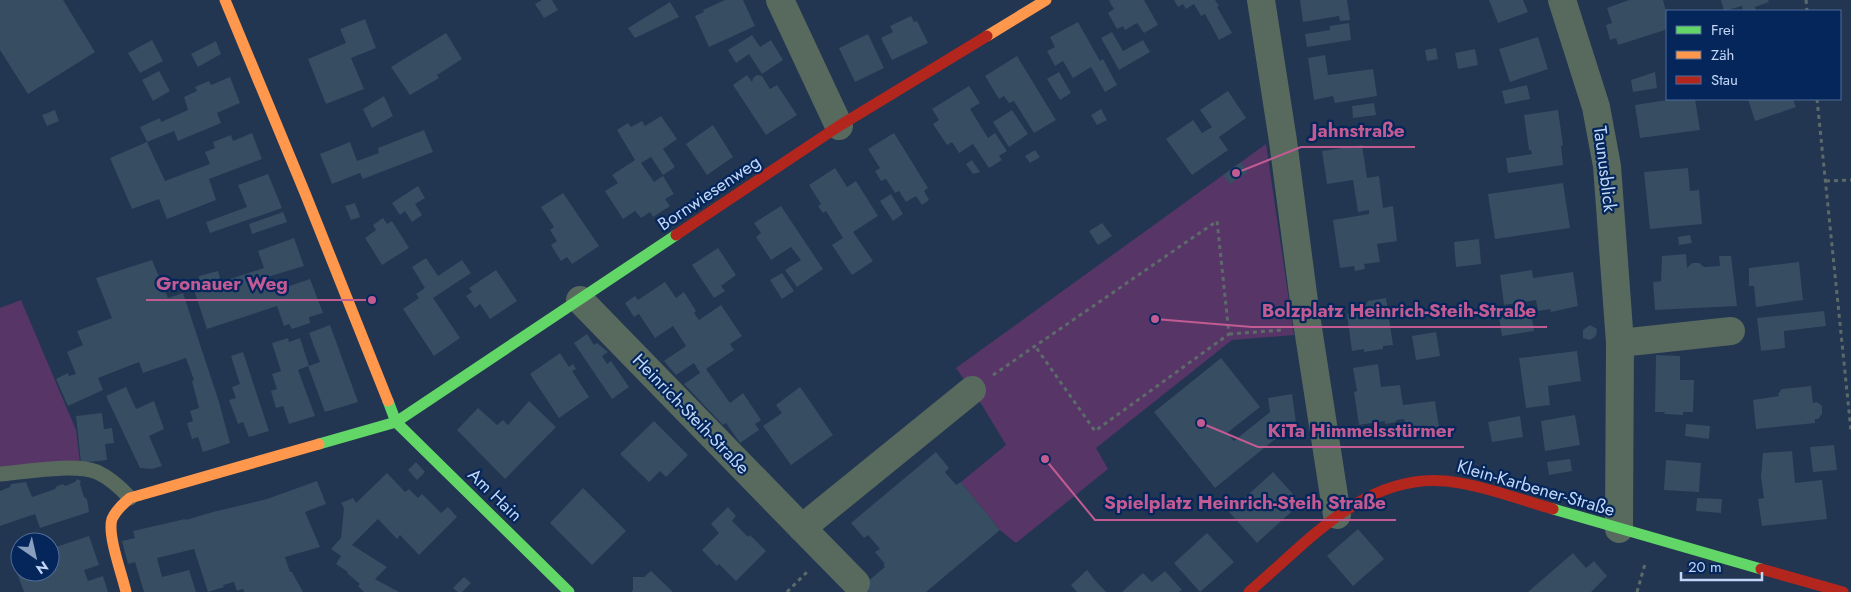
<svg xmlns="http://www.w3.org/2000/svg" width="1851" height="592" viewBox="0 0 1851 592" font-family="Jost,sans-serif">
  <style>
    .green { fill: #573667 }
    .building { fill: #374d62 }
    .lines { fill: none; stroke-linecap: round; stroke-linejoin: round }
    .path { stroke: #5c6b69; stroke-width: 3; stroke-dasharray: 4 4; stroke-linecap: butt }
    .lane { stroke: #58695e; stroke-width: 15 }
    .street { stroke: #58695e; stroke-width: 28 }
    .fast { stroke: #63d668; stroke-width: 11 }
    .slow { stroke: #ff974d; stroke-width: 11 }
    .jam { stroke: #b3261e; stroke-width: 11 }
    .labels { text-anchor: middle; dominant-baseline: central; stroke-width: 4.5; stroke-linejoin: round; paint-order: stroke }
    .street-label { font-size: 18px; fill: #c2d7f7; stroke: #04265a }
    .leader { fill: none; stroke: #c25b92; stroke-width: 2 }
    .callout-dot { fill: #c25b92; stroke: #04265a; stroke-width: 2 }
    .callout-label { font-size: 19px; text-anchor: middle; font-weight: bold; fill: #c25b92; stroke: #04265a; stroke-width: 4.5; stroke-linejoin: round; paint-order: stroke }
  </style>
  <rect width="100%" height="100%" fill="#223551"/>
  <g class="green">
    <path d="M1266 144 1294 335 1232 340 1096 448 1108 469 1016 543 1000 530 961 482 1006 445 982 405 956 368Z"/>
    <path d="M21 300 76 430 80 463 0 469V308Z"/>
  </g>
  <g class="building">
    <path d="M0 0H63L95 52 28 94 0 50Z"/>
    <path d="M542 0H552L558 10 544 18 535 4Z"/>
    <path d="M725 0H743L755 26 709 47 695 16 704 12 703 10Z"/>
    <path d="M1110 0H1144L1158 25 1144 33 1137 23 1125 30 1123 26 1117 29 1108 13 1114 9 1109 1Z"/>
    <path d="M1174 0H1215L1219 6 1217 7 1232 33 1219 40 1205 14 1201 16 1194 4 1186 9 1183 4 1178 7Z"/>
    <path d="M1300 0H1347L1350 20 1340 21 1339 16 1303 22Z"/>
    <path d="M1489 0H1523L1528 12 1498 23Z"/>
    <path d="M1629 0H1663L1667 15V26L1665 30 1618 45 1616 38 1610 40 1606 25 1612 23 1607 8Z"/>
    <path d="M1721 0H1768L1769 2 1755 7 1756 11H1743L1742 6 1724 11Z"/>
    <path d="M670 2 679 17 635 38 628 28Z"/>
    <path d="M911 16 914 22 917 21 928 43 892 60 881 38 893 32 890 26Z"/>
    <path d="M365 19 376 48 351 58 364 89 326 104 308 59 346 43 340 29Z"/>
    <path d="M1078 22 1100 61 1103 59 1117 85 1105 92 1091 67 1073 78 1063 61 1055 66 1047 51 1055 47 1050 37Z"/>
    <path d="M1349 23 1351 40 1307 47 1305 34 1330 30V26Z"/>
    <path d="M1112 32 1123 51 1143 40 1150 52 1119 70 1101 38Z"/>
    <path d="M446 33 462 59 437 75 439 78 410 95 391 67Z"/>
    <path d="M868 34 884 68 855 82 839 48Z"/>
    <path d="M752 35 760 47 771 40 783 60 762 74 749 54 736 63 728 50Z"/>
    <path d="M1538 37 1548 69 1510 82 1499 49Z"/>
    <path d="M152 40 163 61 140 73 128 53Z"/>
    <path d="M216 41 221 54 198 67 191 54Z"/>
    <path d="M1436 48 1438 59 1427 61 1425 50Z"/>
    <path d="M1475 49 1478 65 1458 69 1455 53Z"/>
    <path d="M1325 55 1328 75 1373 69 1377 96 1335 103 1333 96 1314 100 1308 58Z"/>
    <path d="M1017 56 1056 120 1034 133 1014 101 1009 103 1004 96 999 99 985 76Z"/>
    <path d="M159 71 170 91 153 101 142 80Z"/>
    <path d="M1059 72 1071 93 1060 100 1047 79Z"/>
    <path d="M1655 72 1657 88 1633 92 1631 80Z"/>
    <path d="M747 75 752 82 753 78 757 75 762 76 770 89 777 85 797 115 766 135 733 85Z"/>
    <path d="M230 77 240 103 217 113 221 123 178 141 174 131 147 142 140 127 160 118 161 122 188 110 184 97 197 91 195 87 209 81 211 85Z"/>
    <path d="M1527 85 1530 99 1505 104 1502 91Z"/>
    <path d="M969 86 980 103 970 109 988 138 995 133 1007 151 999 156 1002 160 989 168 973 144 959 153 952 142 947 145 933 124 939 120 932 109Z"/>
    <path d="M1228 91 1246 118 1219 137 1228 150 1192 175 1166 139 1193 120 1202 133 1212 127 1200 110Z"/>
    <path d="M384 96 393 116 372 128 363 109Z"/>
    <path d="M1674 99H1695L1700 130 1640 138 1635 105Z"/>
    <path d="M1748 99H1793L1796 107 1755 121Z"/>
    <path d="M1374 103 1376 115 1353 118 1352 106Z"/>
    <path d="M1101 109 1107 120 1097 125 1091 115Z"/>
    <path d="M55 110 59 121 47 126 42 115Z"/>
    <path d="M1012 110 1028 134 1009 147 993 122Z"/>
    <path d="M1558 110 1563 145 1561 146 1563 165 1508 173 1506 158 1532 154 1531 150H1529L1524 115Z"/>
    <path d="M661 116 677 139 663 149 675 167 663 175 651 157 641 163 654 182 663 176 674 194 665 199 670 206 653 217 650 212 641 218 635 211 623 219 605 191 618 183 612 175 635 160 617 130 628 123 631 127 642 121 645 126Z"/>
    <path d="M713 125 733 157 707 175 686 144Z"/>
    <path d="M424 130 433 152 363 179 360 173 332 184 320 154 350 142 357 161 379 153 378 148Z"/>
    <path d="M252 133 262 159 209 179 216 200 167 219 159 199 132 209 110 158 147 142 165 181 210 164 205 152 215 148 213 142 231 135 233 141Z"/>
    <path d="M894 133 928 188 924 191 929 200 922 205 916 196 906 202 899 191 895 193 886 179 881 181 875 171 880 168 868 149Z"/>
    <path d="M1362 145 1367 178 1379 176 1383 208 1393 206 1397 241 1377 244 1380 262 1364 264 1365 269 1355 271 1354 266 1340 268 1333 220 1369 214V210L1358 212 1353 180 1327 184 1322 151Z"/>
    <path d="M1035 150 1040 157 1030 163 1025 156Z"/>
    <path d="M972 160 980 172 973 174 966 164Z"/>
    <path d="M1241 162 1248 172 1230 184 1223 175Z"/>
    <path d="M835 168 847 187 856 181 878 216 853 232 873 261 852 275 832 245 843 238 826 211 823 213 818 206 821 204 809 185Z"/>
    <path d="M1688 168 1690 191 1699 190 1702 224 1650 229 1644 172Z"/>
    <path d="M268 174 282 208 210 233 206 222 247 207 238 185Z"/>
    <path d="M1563 183 1570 228 1495 239 1488 194Z"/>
    <path d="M418 186 425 198 415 204 422 215 412 222 405 211 400 215 392 203Z"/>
    <path d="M563 193 599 246 572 264 567 257 561 261 551 245 557 241 550 230 554 227 541 207Z"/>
    <path d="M891 194 903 214 893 221 880 201Z"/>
    <path d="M355 203 360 217 351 220 345 206Z"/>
    <path d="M781 206 823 269 797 287 785 270 801 260 791 247 771 260 756 237 761 233 754 223Z"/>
    <path d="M283 212 287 222 252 234 249 224Z"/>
    <path d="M383 218 387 224 392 221 409 248 382 265 365 238 376 230 373 225Z"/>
    <path d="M1102 223 1112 236 1098 245 1089 231Z"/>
    <path d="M1690 235 1692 243 1679 245 1678 237Z"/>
    <path d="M294 238 304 266 267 277 272 292 310 279 323 313 309 317 310 323 292 329 289 324 284 326 277 306 207 329 191 281 199 279V276L218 271 221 282 264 268 258 251Z"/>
    <path d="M1479 239 1481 264 1456 267 1454 242Z"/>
    <path d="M718 248 736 275 721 286 725 291 714 298 692 265Z"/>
    <path d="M1686 254 1687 268 1692 263H1699L1704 267 1720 266 1719 256H1731L1737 306 1655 310 1653 282 1661 281 1662 256Z"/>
    <path d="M426 258 438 276 462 260 471 273 433 298 460 338 434 356 403 309 419 298 416 294 425 288 412 267Z"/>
    <path d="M152 260 168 298 183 293 219 402 230 443 203 452 198 437 192 439 187 423 193 421 190 411 199 408 192 381 194 380 186 358 143 373 139 362 98 378 103 390 68 406 56 379 68 373 69 376 76 374 67 352 83 345 77 331 112 318 96 278Z"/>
    <path d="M1799 262 1803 300 1756 307 1754 286H1749V268Z"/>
    <path d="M496 270 517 301 490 319 480 304 475 308 466 296 472 292 469 288Z"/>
    <path d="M1532 270 1533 278 1573 272 1578 306 1551 312 1550 309 1538 311 1536 300 1504 305 1500 275Z"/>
    <path d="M782 273 794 291 782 299 770 280Z"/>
    <path d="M665 282 676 298 684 292 696 311 694 313 699 320 721 305 742 336 730 344 734 350 706 369 730 403 743 393 761 420 755 424 759 430 740 443 726 423 723 425 684 384 700 373 694 363 676 375 664 361 686 346 673 326 655 338 639 314 634 317 625 303 635 296 638 300Z"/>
    <path d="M1386 298 1393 345 1383 346V349L1364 352V349L1352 351 1347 314 1363 311 1368 301Z"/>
    <path d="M1824 311 1826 326 1784 331 1785 348 1761 351 1757 318Z"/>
    <path d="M1531 312 1534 331 1502 336 1499 317Z"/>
    <path d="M330 325 358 402 325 412 308 366 298 370 315 416 289 424 283 406 276 408 271 391 277 389 272 374 281 371 272 343 288 338 289 342 300 338 309 366 320 362 309 333Z"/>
    <path d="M1590 325 1597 329 1596 336 1590 340 1583 338V330Z"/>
    <path d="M1436 332 1440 356 1416 360 1412 336Z"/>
    <path d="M587 334 594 345 597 343 608 352 602 356 607 364 611 361 629 387 612 399 574 343Z"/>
    <path d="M1577 351 1581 381 1548 386 1550 405 1526 408 1519 358Z"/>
    <path d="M243 352 269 431 249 437 243 422 238 424 229 400 236 398 232 387 240 384 231 356Z"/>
    <path d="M560 353 569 367 573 364 576 369 572 371 589 397 559 418 530 374Z"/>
    <path d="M1656 355 1680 356V380H1694L1693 412H1683V415L1664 414 1665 412H1655Z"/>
    <path d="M1221 358 1260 407 1227 433 1234 441 1270 412 1268 398 1292 394 1296 422 1215 488 1154 412Z"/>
    <path d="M1378 364 1381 387 1400 385 1403 405 1435 401 1440 434 1407 439 1404 419 1396 420V422L1385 424V421L1359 425 1354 392 1357 391 1353 368Z"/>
    <path d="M1811 386 1813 403 1817 402 1822 406V414L1818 419H1815V423L1756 429 1753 400 1779 396 1778 394 1782 389Z"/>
    <path d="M126 387 136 409 154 401 164 429 149 436 162 466 152 469 140 468 106 396Z"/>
    <path d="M800 387 833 435 791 465 763 426 782 413 776 405Z"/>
    <path d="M529 401 556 427 505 479 457 430 478 408 497 425 503 420 508 425Z"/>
    <path d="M102 413 104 429 112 428 114 443 105 444 107 460 81 463 76 416Z"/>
    <path d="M1575 415 1580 445 1545 451 1541 421Z"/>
    <path d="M1520 416 1523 437 1492 442 1488 422Z"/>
    <path d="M654 421 688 455 666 477 660 471 649 482 620 454Z"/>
    <path d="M1686 424 1710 426 1709 439 1685 436Z"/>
    <path d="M1834 445 1837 470 1813 472 1810 447Z"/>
    <path d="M1792 451 1795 483 1822 480 1827 519 1762 526 1758 499 1764 498 1761 477 1763 453Z"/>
    <path d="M936 452 949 468 945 472 956 485 961 482 1000 530 926 592H855L885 567 883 565 885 564 875 552 880 549 868 535 864 538 851 523Z"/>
    <path d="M1570 459 1572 471 1549 475 1547 462Z"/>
    <path d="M1666 460 1701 463 1699 492 1664 490Z"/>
    <path d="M416 462 425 472 417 480 408 470Z"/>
    <path d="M1273 472 1301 503 1257 543 1229 512Z"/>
    <path d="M387 473 405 492 409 489 418 498 422 494 441 513 448 507 457 517 419 555 400 535 397 539 378 519 352 545 387 567 375 579 399 592H364L358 586 360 584 347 573 348 572 336 564 341 556 331 549 341 538 344 508 341 503 353 498 356 503Z"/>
    <path d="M77 479 81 481 80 484 84 497 87 499 89 512 40 528 35 514 0 526V491L10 487 11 484 26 482 32 497 55 489 57 486 63 484 65 486 75 482Z"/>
    <path d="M317 481 326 504 305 512 320 547 285 557 290 572H292L303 592H244L243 589 237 591 234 582 223 585 224 587 208 592 194 549 157 558 162 577 189 570 196 592H144L135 562 128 564 122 541 135 538 133 531 185 519 186 520 213 512 267 499Z"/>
    <path d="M583 488 626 531 592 565 550 523Z"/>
    <path d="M1697 498 1722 499 1721 513 1696 511Z"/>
    <path d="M728 507 736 516 732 521 748 537 750 535 766 551 736 581 719 564 717 566 702 550 719 533 711 524Z"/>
    <path d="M1358 529 1384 559 1353 586 1327 556Z"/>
    <path d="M1207 533 1234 562 1200 592 1174 563Z"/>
    <path d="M89 536 99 565 84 570 88 581 103 576 108 592H24L13 562 20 560V572H50V549Z"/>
    <path d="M1573 553 1586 568 1594 561 1607 576 1591 592H1528Z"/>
    <path d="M1087 570 1094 579 1106 592H1077L1071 585Z"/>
    <path d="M651 571 673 592H631L633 590V577H644Z"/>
    <path d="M1165 571 1182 590 1179 592H1122L1143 573 1152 582Z"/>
    <path d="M464 577 471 583 462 592H458L453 588Z"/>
  </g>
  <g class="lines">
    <g class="path">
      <path d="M1806 0 1807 11"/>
      <path d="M1817 99 1851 431"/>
      <path d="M1826 181 1851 180"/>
      <path d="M1229 334 1282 330"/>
      <path d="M993 375 1217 221 1229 334 1095 431 1035 346"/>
      <path d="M787 592 808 571"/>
      <path d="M1637 592 1645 564"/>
    </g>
    <path class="lane" d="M0 474C26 472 73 463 97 472 110 478 120 487 130 498"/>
    <g class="street">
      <path d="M780 0 839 126"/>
      <path d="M1261 0 1283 141 1305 309 1337 515"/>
      <path d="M1562 0 1596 107 1607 166 1620 343 1619 529"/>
      <path d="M580 300 802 528 972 390"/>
      <path d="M1620 343 1731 331"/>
      <path d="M802 528 856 583"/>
    </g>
    <g class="fast">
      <path d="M388 401 396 422 569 592"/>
      <path d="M319 444 396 422 676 235"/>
      <path d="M1553 509 1761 569"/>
    </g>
    <g class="slow">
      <path d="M225 0 305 193 388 401"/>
      <path d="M987 36 1046 0"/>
      <path d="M126 592C122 574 107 535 112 519 116 510 123 504 130 498L319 444"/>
    </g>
    <g class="jam">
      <path d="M676 235 839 126 987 36"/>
      <path d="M1761 569 1843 592"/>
      <path d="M1249 592C1306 544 1364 473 1446 481 1482 485 1518 499 1553 509"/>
    </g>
  </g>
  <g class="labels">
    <g class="street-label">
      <text transform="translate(1605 169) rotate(83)">Taunusblick</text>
      <text transform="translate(709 193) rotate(-34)">Bornwiesenweg</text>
      <text transform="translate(691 414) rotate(46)">Heinrich-Steih-Straße</text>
      <text transform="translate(1536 488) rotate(16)">Klein-Karbener-Straße</text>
      <text transform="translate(495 495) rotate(44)">Am Hain</text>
    </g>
  </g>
  <path class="leader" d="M1236 173L1301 147H1415M372 300L298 300H146M1155 319L1252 327H1547M1201 423L1258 447H1464M1045 459L1095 520H1396"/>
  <g class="callout-dot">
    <circle cx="1236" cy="173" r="5"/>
    <circle cx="372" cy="300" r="5"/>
    <circle cx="1155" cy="319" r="5"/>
    <circle cx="1201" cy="423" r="5"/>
    <circle cx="1045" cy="459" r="5"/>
  </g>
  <g class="callout-label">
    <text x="1358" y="137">Jahnstraße</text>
    <text x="222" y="290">Gronauer Weg</text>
    <text x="1399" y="317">Bolzplatz Heinrich-Steih-Straße</text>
    <text x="1361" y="437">KiTa Himmelsstürmer</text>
    <text x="1245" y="509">Spielplatz Heinrich-Steih Straße</text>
  </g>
  <rect x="1666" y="10" width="175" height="90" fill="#04265a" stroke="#506d99"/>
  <rect x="1676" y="26" width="25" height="8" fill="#63d668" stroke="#506d99"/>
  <text x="1711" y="35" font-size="15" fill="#c2d7f7">Frei</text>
  <rect x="1676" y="51" width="25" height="8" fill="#ff974d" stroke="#506d99"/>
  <text x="1711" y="60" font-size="15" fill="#c2d7f7">Zäh</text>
  <rect x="1676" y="76" width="25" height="8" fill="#b3261e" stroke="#506d99"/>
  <text x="1711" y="85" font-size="15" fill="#c2d7f7">Stau</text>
  <g transform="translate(35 557) rotate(146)"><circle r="24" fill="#04265a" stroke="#506d99"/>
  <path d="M0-4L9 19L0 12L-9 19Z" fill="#8a9ebd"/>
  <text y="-8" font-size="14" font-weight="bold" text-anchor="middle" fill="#c2d7f7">N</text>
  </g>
  <path d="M1681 572v8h81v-8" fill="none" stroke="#c2d7f7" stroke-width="2.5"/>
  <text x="1688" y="572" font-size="15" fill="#c2d7f7" stroke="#04265a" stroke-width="4" paint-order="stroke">20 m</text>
</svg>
